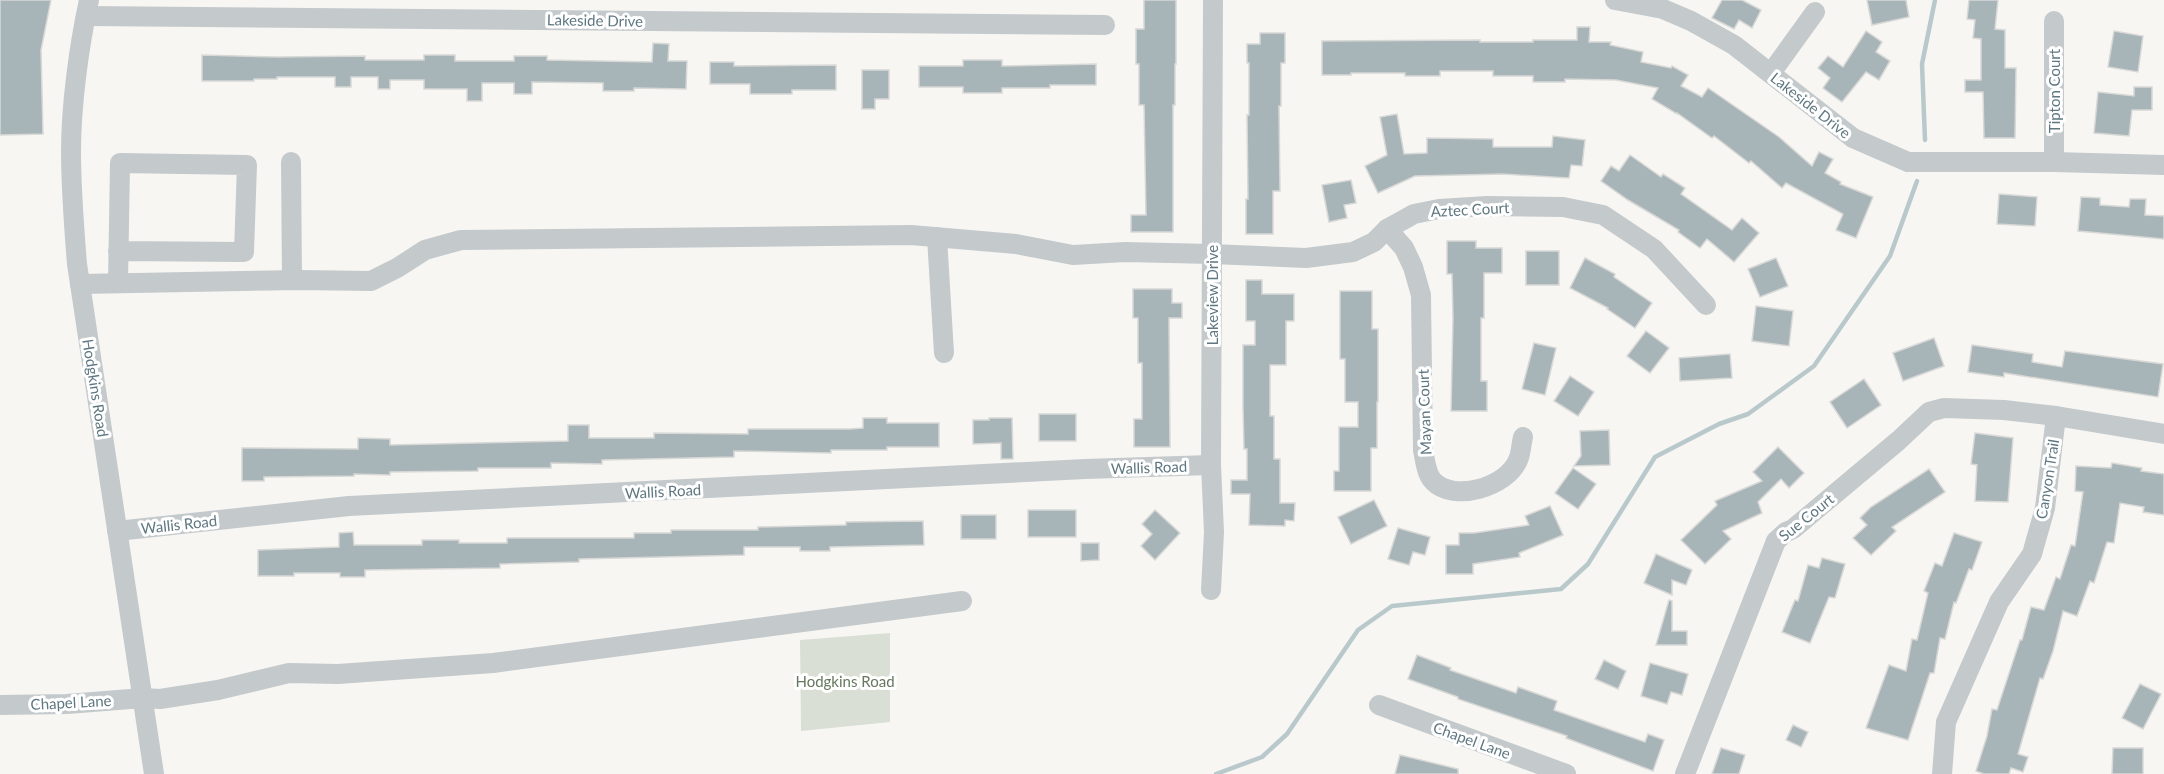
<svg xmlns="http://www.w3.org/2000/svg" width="2164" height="774" viewBox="0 0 2164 774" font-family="Lato,sans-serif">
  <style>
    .green { fill: #d9dfd4 }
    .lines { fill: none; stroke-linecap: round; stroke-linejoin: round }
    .stream { stroke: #b9c9cb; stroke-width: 4.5 }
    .building { fill: #a7b4b8; stroke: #d8d8d6; stroke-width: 1.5 }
    .minor { stroke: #c4c9cc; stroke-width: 20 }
    .labels { text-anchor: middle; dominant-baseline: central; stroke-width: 6; stroke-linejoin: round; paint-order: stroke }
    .street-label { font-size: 15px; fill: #5f7781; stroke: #fff }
    .park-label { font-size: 15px; fill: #66785e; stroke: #fff }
  </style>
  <rect width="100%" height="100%" fill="#f7f6f3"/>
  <path class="green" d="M890 633V722L801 731 800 640Z"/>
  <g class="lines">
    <g class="stream">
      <path d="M1925 140 1922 64 1935 0"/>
      <path d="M1216 774 1262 757 1287 734 1358 630 1392 606 1561 589 1588 564 1655 457 1719 424 1748 414 1814 366 1890 256 1917 181"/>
    </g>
  </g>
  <g class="building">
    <path d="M0 0H51L41 50 43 134 0 135Z"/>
    <path d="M1144 0H1176V64H1175V105H1173V232H1131V215H1146L1144 105H1139V64H1136V29H1144Z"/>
    <path d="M1722 0H1742L1761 10 1752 28 1739 20 1734 29 1712 18Z"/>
    <path d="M1867 0H1906L1909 17 1872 25Z"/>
    <path d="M1969 0H1998L1995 29 2005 30V68H2016L2015 138H1984L1983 92H1965V80H1981V39L1973 38 1975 20 1967 19Z"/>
    <path d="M1577 27H1590L1589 42H1611L1610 45 1643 52 1641 62 1671 68 1672 66 1688 75 1681 86 1702 97 1708 88 1779 137 1812 166 1819 152 1833 159 1825 173 1841 182 1840 184 1873 197 1856 238 1836 230 1843 214 1786 183 1782 188 1751 161 1749 163 1714 136 1712 138 1677 113V114L1652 99 1658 88 1616 80 1565 79V82H1533V76H1493V71H1440V76H1405V73H1351V75H1322V41L1480 40V42H1533V40H1577Z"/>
    <path d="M1866 31 1882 42 1876 52 1890 61 1879 80 1866 72 1842 102 1823 88 1830 78 1818 68 1828 56 1843 67Z"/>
    <path d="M2114 31 2143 36 2138 72 2108 67Z"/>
    <path d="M1260 33H1285V63H1281V106H1279L1280 191H1273V234H1246V199H1248L1247 115H1249V63H1247V44H1260Z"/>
    <path d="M653 43 669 44 668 61H687L686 89 634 88V91H603V83L532 82V94H514V83H482V101H467V89H424V80H390V89H378V77H351V87H335V77H277V79H254V81H202V55L277 57 365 56V60H424V55H455V61H514V56H547V60L652 62Z"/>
    <path d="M963 60H1002V66L1096 64V85H1050V88H1002V93H963V87H919V66H963Z"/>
    <path d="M710 62H734V66L836 65V90H792V94H750V84H710Z"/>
    <path d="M862 70H889V99H875V109H862Z"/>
    <path d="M2134 87H2152V110H2132L2129 136 2094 133 2098 92 2134 96Z"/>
    <path d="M1397 114 1404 154 1427 153V138L1493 139V147H1552L1553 136 1585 140 1582 166 1571 165 1569 178 1503 174 1415 176 1378 193 1365 166 1387 155 1380 117Z"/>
    <path d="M1630 155 1661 177 1663 174 1685 188 1681 194 1732 230 1742 218 1759 233 1734 262 1707 239 1700 248 1678 232 1679 230 1628 200 1601 181 1611 166 1619 171Z"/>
    <path d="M1351 180 1356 203 1344 205 1347 218 1329 222 1322 185Z"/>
    <path d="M1999 194 2037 197 2035 226 1997 224Z"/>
    <path d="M2081 197 2100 198V205L2129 207 2130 199H2146L2145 215 2164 216V239L2078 231Z"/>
    <path d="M1447 241H1476V248H1502V273H1484V318H1481V381H1487V411H1451L1453 318 1452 274H1447Z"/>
    <rect x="1526" y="251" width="33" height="34"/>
    <path d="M1585 258 1615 274 1614 277 1652 303 1635 328 1607 309 1608 308 1570 288Z"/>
    <path d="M1776 258 1788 286 1760 297 1748 269Z"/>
    <path d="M1246 280H1262V294H1294V321H1286V365H1270V416H1274V459H1280V503H1295L1294 521 1285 520V526L1249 525 1250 494H1231V480H1247V449H1244L1243 407V345H1255V321H1246Z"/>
    <path d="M1133 289H1172V303H1182V318H1169L1170 447H1134V419H1142V363H1138V318H1133Z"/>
    <path d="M1340 291H1372V329H1378V402H1377V448H1371V491H1334V471H1339V427H1358V402H1345V359H1340Z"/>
    <path d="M1756 306 1793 311 1789 346 1752 341Z"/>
    <path d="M1646 331 1669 348 1650 373 1627 356Z"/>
    <path d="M1934 338 1944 366 1903 381 1893 353Z"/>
    <path d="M1534 343 1556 348 1545 395 1522 389Z"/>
    <path d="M1972 345 2033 354 2032 362 2062 367 2065 351 2163 364 2158 397 2004 373V377L1968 372Z"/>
    <path d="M1730 354 1732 378 1680 381 1679 358Z"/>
    <path d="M1570 376 1594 392 1578 416 1554 401Z"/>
    <path d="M1864 379 1881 405 1847 428 1830 402Z"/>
    <rect x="1039" y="414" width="37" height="27"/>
    <path d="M863 418H887V423H939V447H887V450H831V453L734 451V457L602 460V464L551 463V468H478V471L390 472V475L354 474V476L264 477V481H242V448L358 449V438L390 439V445L568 441V425H589V438H654V433L748 434V429H850L863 428Z"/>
    <path d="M989 418H1012L1013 459H1001V443L973 444V420H989Z"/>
    <path d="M1609 430 1610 465 1574 466 1581 456 1580 431Z"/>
    <path d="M1975 433 2013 438 2008 502 1975 501 1977 465 1971 464Z"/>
    <path d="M1778 447 1804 473 1789 488 1781 479 1758 502 1762 513 1723 531 1731 539 1705 564 1681 540 1717 505 1715 501 1762 481 1753 472Z"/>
    <path d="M2112 463 2142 468 2141 471 2164 474V515L2143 512 2144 507 2120 503 2114 543 2107 542 2094 583 2090 581 2077 616 2063 611 2053 651 2043 679 2040 678 2018 754 2028 757 2023 772 2011 768 2009 774H1984L1976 771 1987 736 1992 709 1997 710 2020 640H2022L2031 607 2044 610 2056 577 2060 579 2071 545 2075 546 2083 492 2075 491 2076 466 2111 468Z"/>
    <path d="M1573 468 1596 484 1578 509 1555 493Z"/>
    <path d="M1929 469 1945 492 1892 527 1896 531 1871 555 1853 538 1867 525 1860 518 1871 507Z"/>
    <path d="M1374 500 1387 526 1351 544 1338 517Z"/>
    <path d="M1550 506 1563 535 1519 553 1520 557 1473 564V574H1446V545H1459V533H1474L1529 525 1525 516Z"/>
    <rect x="1028" y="510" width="48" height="27"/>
    <path d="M1155 510 1180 533 1155 560 1141 546 1152 534 1142 524Z"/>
    <rect x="961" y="515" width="35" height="24"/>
    <path d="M923 521 924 545 830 547V551H800V547H744V555L579 559V562L500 564V568L365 570V577H340V573H294V576H258V550L339 547V533L353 532 354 545H422V540H459V543H507V538H634V533H671V530H758V527L846 525V522Z"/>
    <path d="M1398 528 1430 537 1425 555 1413 552 1409 565 1388 559Z"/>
    <path d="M1954 533 1982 542 1972 570 1969 569 1956 603 1954 602 1945 639 1940 638 1934 673H1930L1908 740 1866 728 1889 665 1906 671 1912 639 1917 640 1928 593 1924 591 1935 563 1942 566Z"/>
    <path d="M1081 543H1099V560L1081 561Z"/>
    <path d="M1656 554 1692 570 1686 585 1672 580V595L1644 583Z"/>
    <path d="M1822 558 1845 564 1835 598 1829 597 1810 643 1782 632 1795 600 1798 601 1808 565 1819 568Z"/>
    <path d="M1669 600 1672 601V631H1687V645H1656Z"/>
    <path d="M1417 655 1451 668 1450 670 1516 693 1518 687 1557 701 1554 710 1605 728 1645 742 1648 734 1664 740 1653 771 1566 738 1567 736 1458 699V697L1408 679Z"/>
    <path d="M1604 660 1626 671 1618 689 1595 679Z"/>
    <path d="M1650 663 1688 674 1682 695 1671 692 1667 704 1641 696Z"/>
    <path d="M2140 684 2161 694 2143 729 2122 718Z"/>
    <path d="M1793 725 1808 732 1801 747 1786 740Z"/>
    <path d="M1721 748 1745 755 1739 774H1712Z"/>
    <path d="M2113 748H2143V774H2112Z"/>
    <path d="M1400 755 1458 769V774H1395Z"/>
  </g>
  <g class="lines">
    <g class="minor">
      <path d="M89 0C79 46 71 105 71 152 71 190 74 227 77 264L154 774"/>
      <path d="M1615 0 1663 9 1691 21 1734 45 1853 138 1908 162H2054L2164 165"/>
      <path d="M86 16 1105 25"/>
      <path d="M1771 73 1815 12"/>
      <path d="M291 162 292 280"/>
      <path d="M2054 162V21"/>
      <path d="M1387 229 1404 248 1413 267 1421 295 1423 450C1425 459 1426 474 1433 481 1454 503 1507 487 1518 460 1521 454 1521 445 1523 437"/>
      <path d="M937 237 944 353"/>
      <path d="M118 283 120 163 247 165 244 252 118 251"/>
      <path d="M80 284 300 280 371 281 397 268 425 250 461 240 911 235 1016 244 1073 255 1125 252 1212 254 1306 258 1353 252 1374 242 1387 229 1414 214 1439 209 1487 206 1563 207 1603 215 1654 249 1706 305"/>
      <path d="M117 531 349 506 1085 469 1211 465"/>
      <path d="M1211 590 1214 532 1211 465 1213 0"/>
      <path d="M0 705 67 704 143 698 160 699 218 690 289 673 338 674 493 663 962 601"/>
      <path d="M1379 705 1566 774"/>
      <path d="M1685 774 1776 541 1786 532 1793 529 1898 441 1929 412 1944 408 2004 410 2056 416"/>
      <path d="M1942 774 1946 722 1999 602 2032 554 2045 508 2056 416 2164 434"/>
    </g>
  </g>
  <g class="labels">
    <g class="street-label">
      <text transform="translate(595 20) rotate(1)">Lakeside Drive</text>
      <text transform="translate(2054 91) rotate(-90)">Tipton Court</text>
      <text transform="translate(1811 105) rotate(38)">Lakeside Drive</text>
      <text transform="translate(1470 209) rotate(-3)">Aztec Court</text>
      <text transform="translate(1212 295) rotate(-90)">Lakeview Drive</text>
      <text transform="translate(96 388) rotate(81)">Hodgkins Road</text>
      <text transform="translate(1424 412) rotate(-92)">Mayan Court</text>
      <text transform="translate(1149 467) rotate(-2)">Wallis Road</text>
      <text transform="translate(2047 479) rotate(-81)">Canyon Trail</text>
      <text transform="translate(663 491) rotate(-3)">Wallis Road</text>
      <text transform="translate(1806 517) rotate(-39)">Sue Court</text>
      <text transform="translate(179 524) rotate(-6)">Wallis Road</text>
      <text transform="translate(71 702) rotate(-3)">Chapel Lane</text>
      <text transform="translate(1472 740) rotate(20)">Chapel Lane</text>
    </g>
    <g class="park-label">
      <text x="845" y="681">Hodgkins Road</text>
    </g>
  </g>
</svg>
